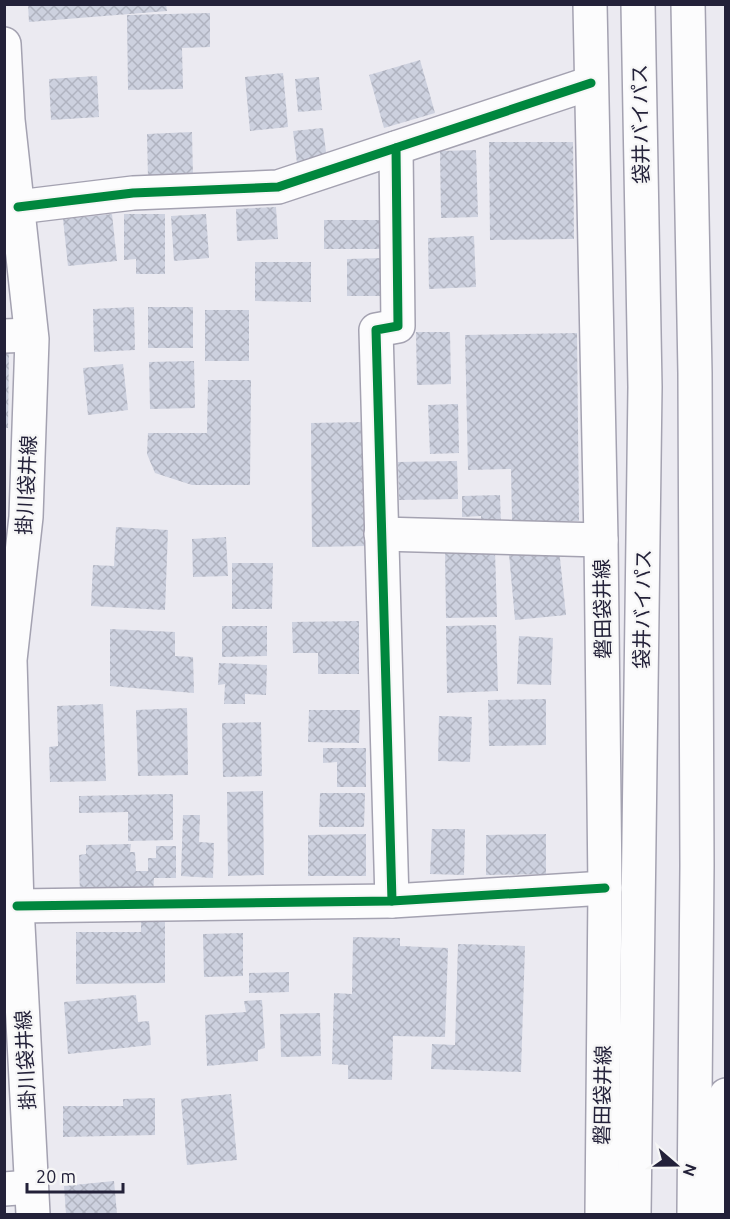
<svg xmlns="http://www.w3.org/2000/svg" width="730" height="1219" viewBox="0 0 730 1219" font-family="Ubuntu,'Noto Sans JP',sans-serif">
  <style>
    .building { fill: url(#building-cross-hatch) }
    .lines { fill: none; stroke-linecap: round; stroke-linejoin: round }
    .minor-casing { stroke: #a4a2b1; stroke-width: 36 }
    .major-casing { stroke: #a4a2b1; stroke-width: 36 }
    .highway-casing { stroke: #a4a2b1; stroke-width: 36 }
    .minor { stroke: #fcfcfd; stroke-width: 33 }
    .major { stroke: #fcfcfd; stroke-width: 33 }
    .highway { stroke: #fcfcfd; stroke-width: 33 }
    .cycleway-casing { stroke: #f6f6f6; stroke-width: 13 }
    .cycleway { stroke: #00873e; stroke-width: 9 }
    .labels { text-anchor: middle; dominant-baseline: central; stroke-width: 4.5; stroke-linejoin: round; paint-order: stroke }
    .street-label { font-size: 20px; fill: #232139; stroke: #f6f6f6 }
  </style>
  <defs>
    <pattern id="building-cross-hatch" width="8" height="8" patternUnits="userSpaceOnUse" patternTransform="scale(1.5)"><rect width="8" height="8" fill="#cdd1df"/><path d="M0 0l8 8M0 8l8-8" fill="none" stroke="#b0b3c0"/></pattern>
  </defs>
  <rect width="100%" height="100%" fill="#ebeaf1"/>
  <g class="building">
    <path d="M28 4H166L167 11 29 22Z"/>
    <path d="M210 13V47L182 48 183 89 128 90 127 15Z"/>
    <path d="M420 60 435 113 384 128 369 75Z"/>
    <path d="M283 73 288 127 250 131 245 77Z"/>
    <path d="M97 76 99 117 51 120 49 79Z"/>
    <path d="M319 77 322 110 298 112 295 79Z"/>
    <path d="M323 128 327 160 297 163 293 131Z"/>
    <path d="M192 132 193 177 148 179 147 134Z"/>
    <path d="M489 142H573L574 239 490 240Z"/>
    <path d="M476 150 478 217 441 218 440 151Z"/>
    <path d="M276 207 278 239 237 241 236 209Z"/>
    <path d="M112 214 117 261 68 266 63 219Z"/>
    <path d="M124 214H165V274H136V259L124 260Z"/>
    <path d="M206 214 209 258 174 261 171 216Z"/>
    <rect x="324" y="220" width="59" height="29"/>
    <path d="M474 236 476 287 429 289 428 238Z"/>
    <path d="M385 258V296H347V259Z"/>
    <path d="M255 262H311V302L255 301Z"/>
    <path d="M134 307 135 350 94 352 93 309Z"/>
    <rect x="148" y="307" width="45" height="41"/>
    <rect x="205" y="310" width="44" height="51"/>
    <path d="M416 332H450L451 384 417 385Z"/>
    <path d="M577 333 579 521 512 522 511 469 468 470 465 335Z"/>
    <path d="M4 345H9L8 428H4Z"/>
    <path d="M194 361 195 408 150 409 149 362Z"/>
    <path d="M123 364 128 410 88 415 83 368Z"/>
    <path d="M208 380H251L250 485H192L155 473 147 454 148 433H207Z"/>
    <path d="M458 404 459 453 430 454 428 405Z"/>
    <path d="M366 422 367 546 312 547 311 423Z"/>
    <path d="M457 461 458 499 399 500 398 462Z"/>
    <path d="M500 495 501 525 481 526V516L462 517V496Z"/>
    <path d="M116 527 168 530 165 610 91 606 93 565 114 566Z"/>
    <path d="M226 537 228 576 193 577 192 539Z"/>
    <path d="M559 549 566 615 515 620 509 554Z"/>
    <path d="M495 551 497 617 446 618 445 552Z"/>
    <path d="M232 563H273L272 609H232Z"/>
    <path d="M359 621V674H318V653H293L292 622Z"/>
    <path d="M496 625 498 691 447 693 446 626Z"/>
    <path d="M222 626H267V656L222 657Z"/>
    <path d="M110 629 175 632V656L193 657 194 693 110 686Z"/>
    <path d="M519 636 553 638 551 685 517 684Z"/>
    <path d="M219 663 267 665 266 695 245 694V704H224L225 684 218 685Z"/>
    <path d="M546 699V745L489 746 488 700Z"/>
    <path d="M103 704 106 781 50 782 49 747 58 746 57 706Z"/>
    <path d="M187 708 188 775 138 776 136 710Z"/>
    <path d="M309 710H360L359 743 308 742Z"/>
    <path d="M439 716 472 717 470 762 438 761Z"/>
    <path d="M261 722 262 776 223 777 222 723Z"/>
    <path d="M323 748H366V787H337V762L323 763Z"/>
    <path d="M263 791 264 875 228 876 227 792Z"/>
    <path d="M320 793H365L364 827H319Z"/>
    <path d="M173 794V840L128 841V812L79 813V796Z"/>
    <path d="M183 815H200L199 842 214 843 213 878 181 876Z"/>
    <path d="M432 829H465L464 875 430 874Z"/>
    <path d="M366 834V876H308V835Z"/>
    <path d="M546 834V874L486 875V835Z"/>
    <path d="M131 844 130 852H135L136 871H148V858H156V846H176V878H154L153 896 80 898 79 855 86 854V845Z"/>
    <path d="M141 921H165V983L76 984V932H141Z"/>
    <path d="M243 933V976L204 977 203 934Z"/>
    <path d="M353 937 400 938V946L448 948 445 1037 393 1036 392 1080 348 1079V1065L332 1064 334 993 352 994Z"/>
    <path d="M458 944 525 946 521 1072 431 1069 432 1044 455 1045Z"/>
    <path d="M289 972V992L249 993V973Z"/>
    <path d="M136 995 138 1022 149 1021 151 1045 68 1054 64 1002Z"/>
    <path d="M262 1000 265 1048 258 1050V1061L207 1066 205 1015 246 1012 244 1001Z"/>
    <path d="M320 1013 321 1056 281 1057 280 1014Z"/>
    <path d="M231 1094 237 1160 187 1165 181 1099Z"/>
    <path d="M155 1098V1135L63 1137V1106H123V1099Z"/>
    <path d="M114 1181 117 1214H66L64 1186Z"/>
  </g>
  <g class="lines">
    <defs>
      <g id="minor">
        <path d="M18 207 133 193 278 187 591 83"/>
        <path d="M4 336 31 335"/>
        <path d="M381 534 601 540"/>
        <path d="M392 901 376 330 398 326 396 148"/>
        <path d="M17 906 392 901 605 888"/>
        <path d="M4 1189 31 1187"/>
      </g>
      <g id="major">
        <path d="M590 4 601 540 605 888 602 1214"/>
        <path d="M4 44 8 120 32 339 26 517 10 660 17 906 33 1214"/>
        <path d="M722 1214 726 1095"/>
      </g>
      <g id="highway">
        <path d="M688 4 695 373 697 866 694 1214"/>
        <path d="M634 1214 645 387 638 4"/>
      </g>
    </defs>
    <use href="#minor" class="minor-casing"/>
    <use href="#major" class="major-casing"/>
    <use href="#highway" class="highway-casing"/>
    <use href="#minor" class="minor"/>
    <use href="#major" class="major"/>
    <use href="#highway" class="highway"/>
    <defs>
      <g id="cycleway">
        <path d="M18 207 133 193 278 187 591 83"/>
        <path d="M392 901 376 330 398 326 396 148"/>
        <path d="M17 906 392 901 605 888"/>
      </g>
    </defs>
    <use href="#cycleway" class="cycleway-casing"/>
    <use href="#cycleway" class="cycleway"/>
  </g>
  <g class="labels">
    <g class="street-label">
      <text transform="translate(640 124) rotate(-91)">袋井バイパス</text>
      <text transform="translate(26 485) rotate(-87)">掛川袋井線</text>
      <text transform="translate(602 609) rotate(-91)">磐田袋井線</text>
      <text transform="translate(642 609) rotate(-89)">袋井バイパス</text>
      <text transform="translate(25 1060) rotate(-93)">掛川袋井線</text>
      <text transform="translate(602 1095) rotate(-89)">磐田袋井線</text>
    </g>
  </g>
  <rect width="730" height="1219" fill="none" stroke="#232139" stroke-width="12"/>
  <g transform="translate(676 1165) rotate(110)" stroke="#f6f6f6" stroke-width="4.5" paint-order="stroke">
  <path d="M0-4.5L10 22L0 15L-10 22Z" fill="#232139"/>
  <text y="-9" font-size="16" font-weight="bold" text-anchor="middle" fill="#232139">N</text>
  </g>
  <path d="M27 1183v9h96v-9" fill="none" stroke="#232139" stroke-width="3"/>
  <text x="36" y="1183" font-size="18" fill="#232139" stroke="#f6f6f6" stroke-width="4.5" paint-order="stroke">20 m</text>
</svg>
